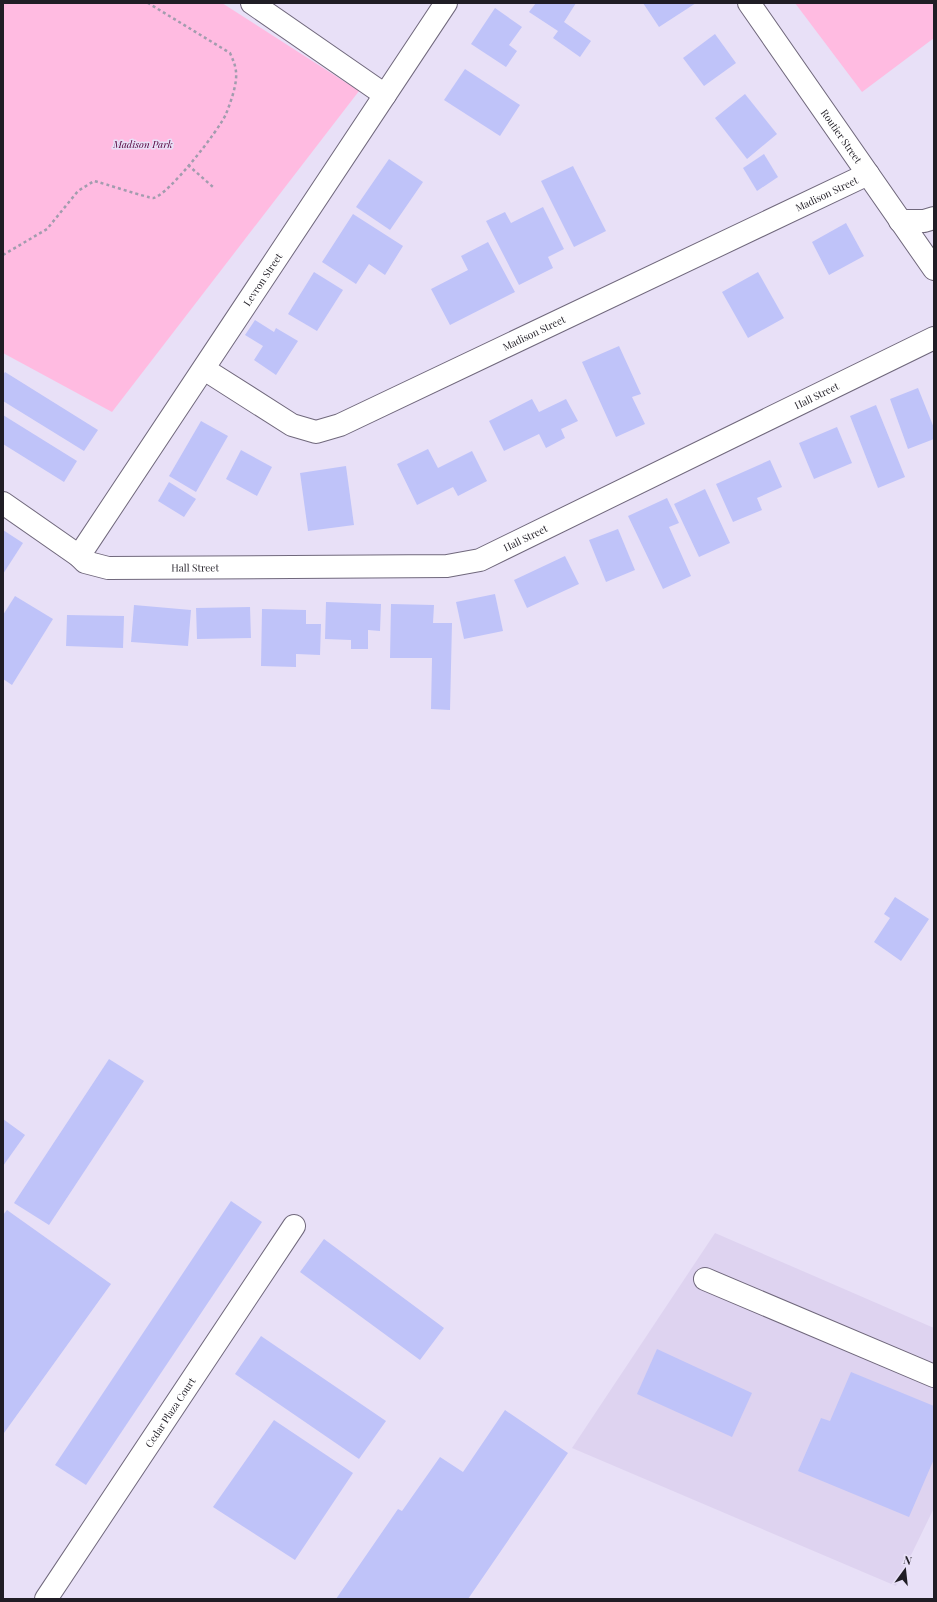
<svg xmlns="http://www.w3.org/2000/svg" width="937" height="1602" viewBox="0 0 937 1602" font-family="'Playfair Display',serif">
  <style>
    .built { fill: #ded3f0 }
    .green { fill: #ffbbe1 }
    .building { fill: #bfc3f9 }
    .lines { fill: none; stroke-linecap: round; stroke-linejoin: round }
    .minor-casing { stroke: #70687c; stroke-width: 24 }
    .path { stroke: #a29cae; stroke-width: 2.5; stroke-dasharray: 3 3; stroke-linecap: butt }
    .minor { stroke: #fff; stroke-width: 22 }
    .labels { text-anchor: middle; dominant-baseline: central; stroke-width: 3; stroke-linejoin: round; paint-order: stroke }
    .street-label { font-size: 10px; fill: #201d25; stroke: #e8e0f7 }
    .park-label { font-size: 10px; font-style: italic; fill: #54013c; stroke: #e8e0f7 }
  </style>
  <rect width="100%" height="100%" fill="#e8e0f7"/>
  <path class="built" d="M715 1233 934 1328V1508L896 1586 572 1448Z"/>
  <g class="green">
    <path d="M3 3H222L359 91 112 412 3 353Z"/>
    <path d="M795 3H934V38L862 92Z"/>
  </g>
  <g class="building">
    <path d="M536 3H576L564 22 591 41 580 57 553 38 558 31 529 12Z"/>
    <path d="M643 3H696L659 27Z"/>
    <path d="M495 8 522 27 509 45 517 51 506 67 471 44Z"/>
    <path d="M715 34 736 63 704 86 683 58Z"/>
    <path d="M465 69 520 105 500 136 444 100Z"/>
    <path d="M745 94 777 134 747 159 715 118Z"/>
    <path d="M764 154 778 177 757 191 743 168Z"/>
    <path d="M389 159 423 182 390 230 356 207Z"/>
    <path d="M573 166 606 231 574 247 541 181Z"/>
    <path d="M543 207 564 249 548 257 553 268 519 285 486 221 505 212 511 223Z"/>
    <path d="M353 214 403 246 385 275 369 264 356 284 322 262Z"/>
    <path d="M846 223 864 256 829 275 812 242Z"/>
    <path d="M488 242 515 292 450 325 431 289 468 270 461 256Z"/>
    <path d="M314 272 343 290 317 331 288 314Z"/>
    <path d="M758 272 784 318 748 338 722 292Z"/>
    <path d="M255 320 274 332 276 328 298 341 276 375 254 360 263 346 245 335Z"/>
    <path d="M619 346 641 394 632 397 645 424 616 437 582 362Z"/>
    <path d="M5 372 98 430 84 451 3 401V375Z"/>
    <path d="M918 388 934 428V439L908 449 890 399Z"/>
    <path d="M532 399 539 412 566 399 578 421 561 429 565 438 546 448 539 434 504 451 489 421Z"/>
    <path d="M876 405 905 477 878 488 850 416Z"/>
    <path d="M3 415 77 461 64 482 3 444Z"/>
    <path d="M201 421 228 436 196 492 169 476Z"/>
    <path d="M837 427 852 463 814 479 799 443Z"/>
    <path d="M428 449 438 468 472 451 487 481 458 496 453 487 417 505 397 464Z"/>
    <path d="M241 450 272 467 257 496 226 479Z"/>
    <path d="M770 460 782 487 757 498 762 510 733 522 716 484Z"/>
    <path d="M346 466 354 525 308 531 300 473Z"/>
    <path d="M169 482 196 499 184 517 158 501Z"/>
    <path d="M705 489 730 543 699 557 674 504Z"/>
    <path d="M667 498 679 523 669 527 691 576 663 589 628 516Z"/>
    <path d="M618 529 635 570 606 582 589 540Z"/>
    <path d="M3 530 23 543 3 574Z"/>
    <path d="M565 556 579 584 527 608 514 580Z"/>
    <path d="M495 594 503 631 464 639 456 602Z"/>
    <path d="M15 596 53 619 12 685 3 679V615Z"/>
    <path d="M326 602 381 604 380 631 368 630V649H351V640L325 639Z"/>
    <path d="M391 604 434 605 433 623H452L450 710 431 709 432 658H390Z"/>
    <path d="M134 605 191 610 188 646 131 642Z"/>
    <path d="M250 607 251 638 197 639 196 608Z"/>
    <path d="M262 609 306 610V624H321L320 655 296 654V667L261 666Z"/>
    <path d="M67 615 124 616 123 648 66 646Z"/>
    <path d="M895 897 929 919 901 961 874 942 890 918 884 914Z"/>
    <path d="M109 1059 144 1081 49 1225 14 1203Z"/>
    <path d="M3 1119 25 1135 3 1166Z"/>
    <path d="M231 1201 262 1222 86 1485 55 1465Z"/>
    <path d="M7 1210 111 1284 4 1433 3 1432V1215Z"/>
    <path d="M324 1239 444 1328 420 1360 300 1272Z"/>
    <path d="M261 1336 386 1421 359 1459 235 1374Z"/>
    <path d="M657 1349 752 1393 732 1437 637 1394Z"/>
    <path d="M851 1372 934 1406V1459L909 1517 798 1471 821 1418 830 1421Z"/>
    <path d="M505 1410 568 1453 468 1599H336L398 1509 402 1511 440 1457 463 1472Z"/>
    <path d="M274 1420 353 1473 295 1560 213 1507Z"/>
  </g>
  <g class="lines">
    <defs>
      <g id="minor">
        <path d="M252 3 385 95"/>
        <path id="s1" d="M749 3 934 269"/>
        <path d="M900 221H924L934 218"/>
        <path id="s2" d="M204 369 292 425 316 432 340 425 868 174"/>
        <path id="s3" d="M3 503 79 556 85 562 108 568 447 566 480 560 934 338"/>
        <path id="s4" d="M79 556 446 3"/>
        <path d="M705 1279 934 1376"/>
        <path id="s5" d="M46 1599 294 1226"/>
      </g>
    </defs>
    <use href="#minor" class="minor-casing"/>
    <g class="path">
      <path d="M188 165 213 187"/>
      <path d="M3 255 47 229 78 191 94 181C103 183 148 198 153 198 168 196 219 130 226 114 230 104 235 90 236 79 237 69 234 62 230 53L148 3"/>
    </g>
    <use href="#minor" class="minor"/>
  </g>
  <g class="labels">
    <g class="street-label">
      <text stroke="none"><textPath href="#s1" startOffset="162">Routier Street</textPath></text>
      <text stroke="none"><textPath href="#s2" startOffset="693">Madison Street</textPath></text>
      <text stroke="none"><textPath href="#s4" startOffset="332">Levron Street</textPath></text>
      <text stroke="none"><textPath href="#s2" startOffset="369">Madison Street</textPath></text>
      <text stroke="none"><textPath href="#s3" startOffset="872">Hall Street</textPath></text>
      <text stroke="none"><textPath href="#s3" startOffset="548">Hall Street</textPath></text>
      <text stroke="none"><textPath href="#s3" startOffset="212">Hall Street</textPath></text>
      <text stroke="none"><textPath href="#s5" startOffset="224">Cedar Plaza Court</textPath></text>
    </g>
    <g class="park-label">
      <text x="143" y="144">Madison Park</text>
    </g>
  </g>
  <rect width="937" height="1602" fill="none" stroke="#201d25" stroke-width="8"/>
  <g transform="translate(905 1570) rotate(15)" stroke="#e8e0f7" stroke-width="3" paint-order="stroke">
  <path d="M0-3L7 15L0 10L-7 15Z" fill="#201d25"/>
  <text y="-6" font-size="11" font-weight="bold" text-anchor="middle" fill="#201d25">N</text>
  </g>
</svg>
